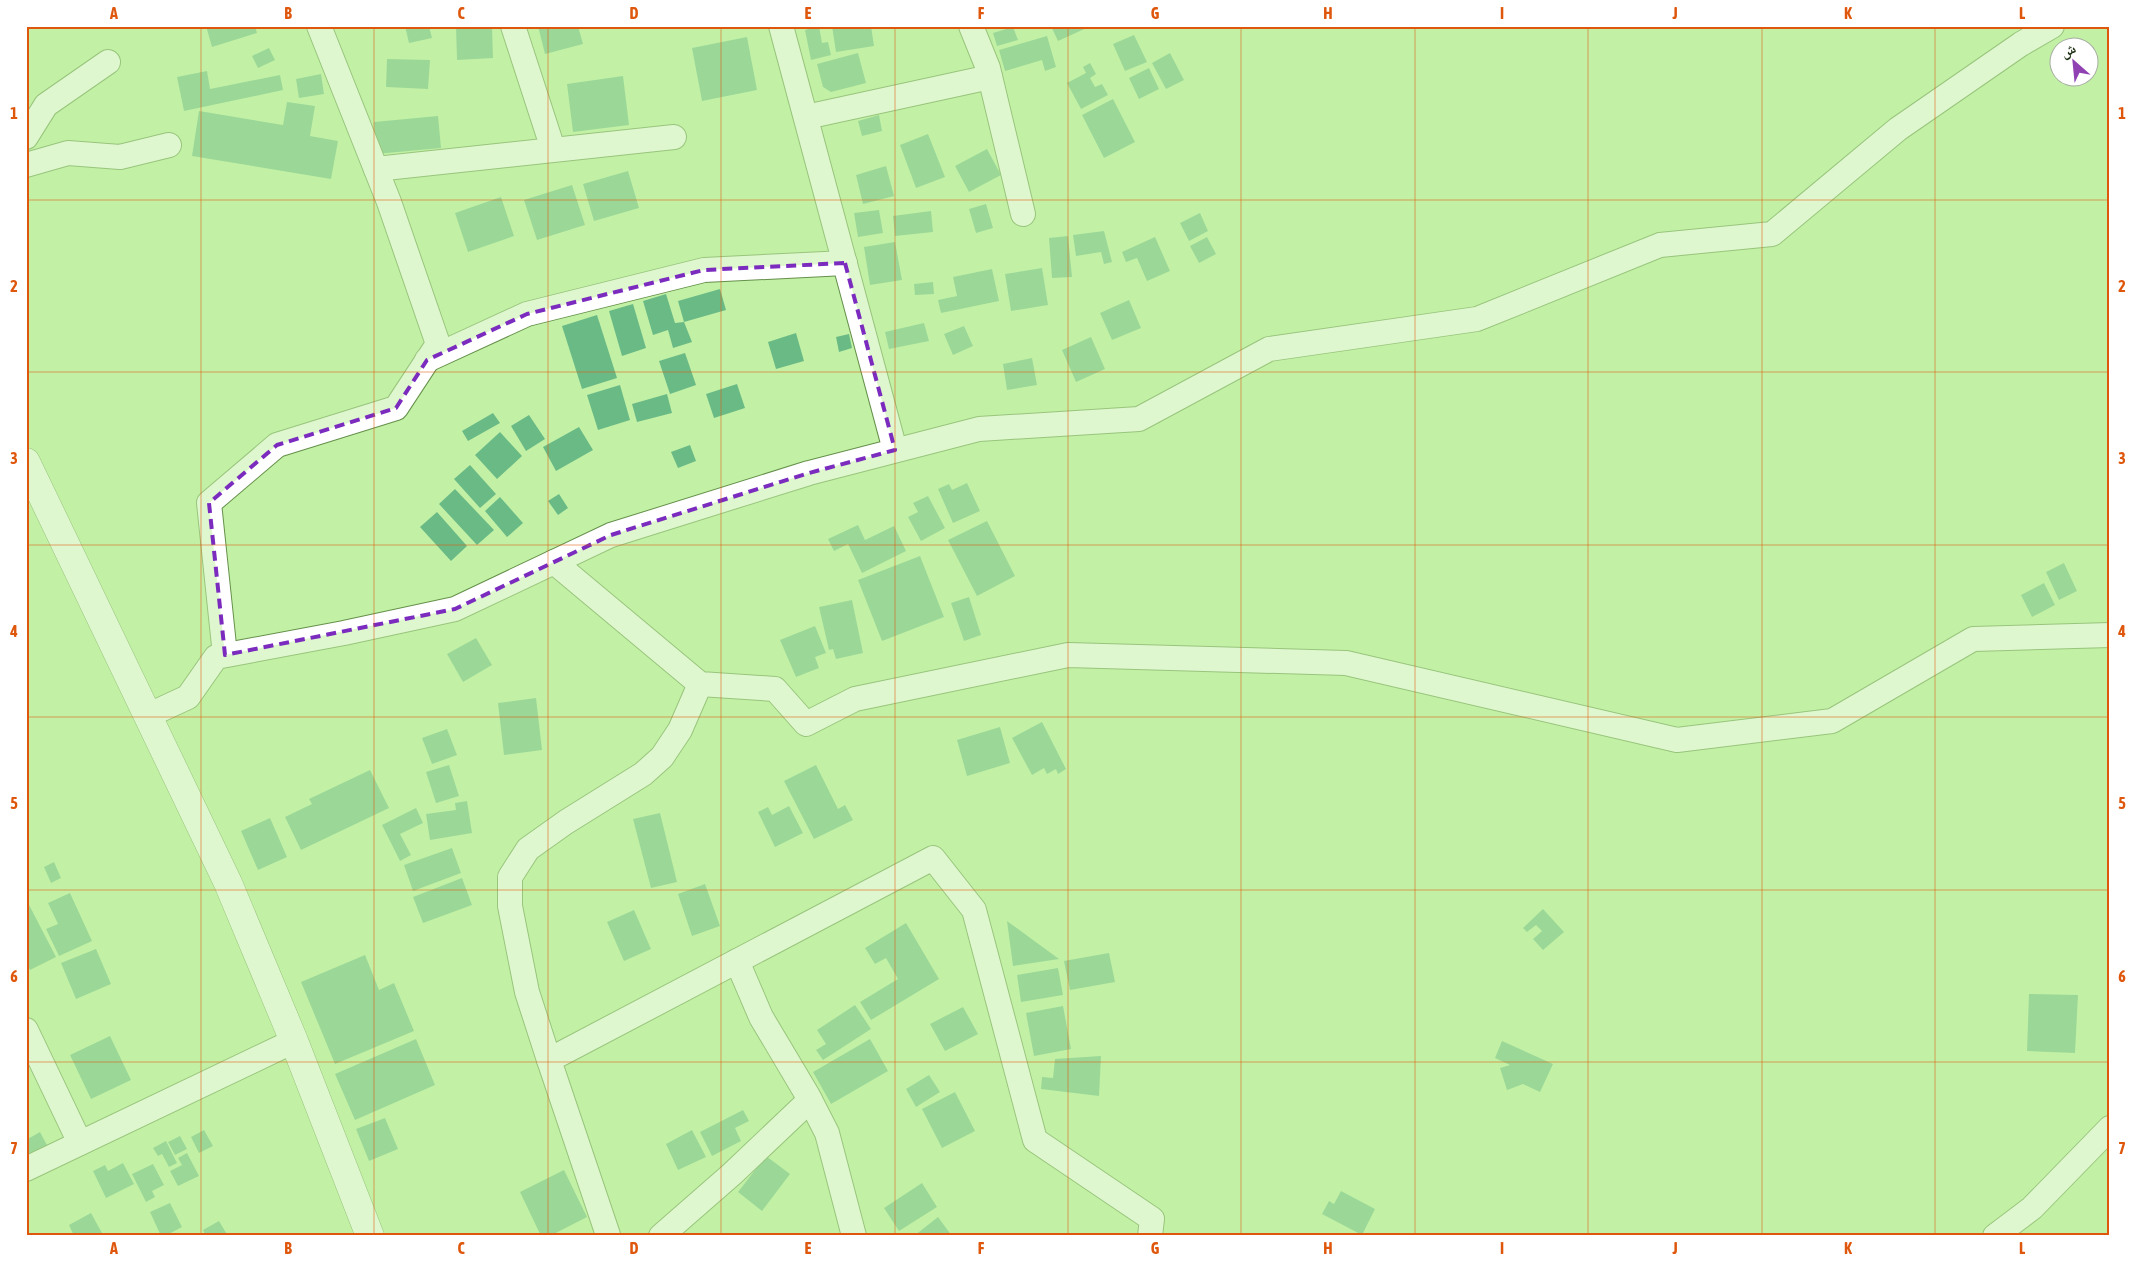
<svg xmlns="http://www.w3.org/2000/svg" width="2136" height="1262" viewBox="0 0 2136 1262" font-family="'Asap Condensed','Noto Naskh Arabic',sans-serif">
  <style>
    .building { fill: #6aba86 }
    .lines { fill: none; stroke-linecap: round; stroke-linejoin: round }
    .street-casing { stroke: #65904a; stroke-width: 26 }
    .secondary-casing { stroke: #65904a; stroke-width: 29 }
    .street { stroke: #fff; stroke-width: 24 }
    .secondary { stroke: #fff; stroke-width: 28 }
    .marked { fill: none; stroke: #7b2cbf; stroke-width: 4; stroke-dasharray: 10 6; stroke-linejoin: round }
    .grid { fill: none; stroke: #de570c; stroke-width: 1; stroke-opacity: 0.55 }
    .neatline { fill: none; stroke: #de570c; stroke-width: 2 }
    .grid-label { font-size: 16px; text-anchor: middle; font-weight: bold; fill: #de570c }
  </style>
  <rect width="100%" height="100%" fill="#c2f1a6"/>
  <g class="building">
    <path d="M206 26H255L257 33 212 47Z"/>
    <path d="M405 26H429L432 38 409 43Z"/>
    <path d="M456 26H492L493 58 457 60Z"/>
    <path d="M538 26H578L583 44 545 54Z"/>
    <path d="M819 26 822 43 828 42 831 55 811 60 805 30Z"/>
    <path d="M832 26H871L874 46 836 52Z"/>
    <path d="M1051 26H1091L1058 41Z"/>
    <path d="M1013 27 1018 40 997 46 993 33Z"/>
    <path d="M1134 35 1147 62 1125 71 1113 44Z"/>
    <path d="M1047 36 1056 67 1045 71 1042 60 1005 71 999 50Z"/>
    <path d="M747 37 757 90 702 101 692 48Z"/>
    <path d="M269 48 275 60 258 68 252 56Z"/>
    <path d="M858 53 866 83 831 92 823 87 817 64Z"/>
    <path d="M1170 53 1184 80 1166 89 1152 63Z"/>
    <path d="M387 59 430 60 428 89 386 87Z"/>
    <path d="M1090 63 1096 74 1090 78 1095 87 1102 84 1108 95 1081 109 1067 83 1086 73 1083 67Z"/>
    <path d="M1149 68 1159 89 1139 99 1129 78Z"/>
    <path d="M207 71 210 89 280 75 283 90 184 111 177 77Z"/>
    <path d="M321 74 324 94 299 98 296 79Z"/>
    <path d="M623 76 629 125 573 132 567 84Z"/>
    <path d="M1113 99 1135 142 1104 158 1082 115Z"/>
    <path d="M287 102 315 106 310 136 338 141 331 179 192 156 199 111 283 125Z"/>
    <path d="M879 115 882 131 862 136 858 121Z"/>
    <path d="M438 116 441 148 376 154 374 122Z"/>
    <path d="M928 134 945 177 916 188 900 145Z"/>
    <path d="M987 149 1001 175 969 192 955 166Z"/>
    <path d="M886 166 894 196 863 204 856 175Z"/>
    <path d="M628 171 639 208 594 221 583 184Z"/>
    <path d="M572 185 585 225 537 240 524 200Z"/>
    <path d="M501 197 514 236 468 252 455 213Z"/>
    <path d="M986 204 993 228 976 233 969 209Z"/>
    <path d="M879 210 883 233 858 237 854 213Z"/>
    <path d="M931 211 933 232 895 236 893 216Z"/>
    <path d="M1200 213 1208 231 1189 241 1180 223Z"/>
    <path d="M1104 231 1112 262 1104 264 1101 252 1076 256 1073 235Z"/>
    <path d="M1068 236 1072 277 1052 278 1049 238Z"/>
    <path d="M1155 237 1170 271 1147 281 1137 258 1126 262 1122 252Z"/>
    <path d="M1207 237 1216 254 1199 263 1190 246Z"/>
    <path d="M895 242 902 280 870 285 864 247Z"/>
    <path d="M1042 268 1048 305 1011 311 1005 274Z"/>
    <path d="M992 269 999 301 941 313 938 300 957 296 953 277Z"/>
    <path d="M933 282 934 294 915 295 914 284Z"/>
    <path d="M720 289 726 310 684 322 678 301Z"/>
    <path d="M666 294 675 323 684 322 692 342 673 348 668 330 653 335 643 301Z"/>
    <path d="M1129 300 1141 328 1112 340 1100 313Z"/>
    <path d="M633 304 646 348 622 356 609 311Z"/>
    <path d="M597 315 617 378 582 389 562 326Z"/>
    <path d="M924 323 929 341 889 349 885 332Z"/>
    <path d="M964 326 973 346 953 355 944 334Z"/>
    <path d="M796 333 804 361 776 369 768 342Z"/>
    <path d="M849 334 852 348 839 352 836 337Z"/>
    <path d="M1091 337 1105 369 1076 382 1062 350Z"/>
    <path d="M685 353 696 385 670 394 659 361Z"/>
    <path d="M1032 358 1037 385 1007 390 1003 364Z"/>
    <path d="M737 384 745 408 714 418 706 394Z"/>
    <path d="M620 385 630 420 598 430 587 395Z"/>
    <path d="M667 394 672 413 637 422 632 404Z"/>
    <path d="M493 413 500 423 468 441 462 431Z"/>
    <path d="M529 415 545 439 526 451 511 426Z"/>
    <path d="M579 427 593 450 556 471 543 447Z"/>
    <path d="M500 432 522 456 497 479 475 455Z"/>
    <path d="M690 445 696 461 678 468 671 452Z"/>
    <path d="M470 465 496 494 480 508 454 479Z"/>
    <path d="M967 483 980 511 953 523 938 489 949 484 952 490Z"/>
    <path d="M455 489 494 530 477 545 439 504Z"/>
    <path d="M559 494 568 508 558 515 548 501Z"/>
    <path d="M928 496 945 528 921 541 908 517 918 512 913 503Z"/>
    <path d="M500 497 523 523 507 537 485 511Z"/>
    <path d="M437 512 467 546 451 561 420 527Z"/>
    <path d="M987 521 1015 576 977 596 948 540Z"/>
    <path d="M858 525 865 540 894 526 906 551 862 573 848 544 834 551 828 539Z"/>
    <path d="M920 556 944 617 882 641 858 580Z"/>
    <path d="M2064 563 2077 591 2059 600 2046 572Z"/>
    <path d="M2044 583 2055 605 2032 617 2021 595Z"/>
    <path d="M969 597 981 635 964 641 951 603Z"/>
    <path d="M852 600 863 653 836 659 833 649 829 650 819 607Z"/>
    <path d="M815 626 826 653 815 657 819 668 796 677 780 640Z"/>
    <path d="M476 638 492 665 463 682 447 654Z"/>
    <path d="M536 698 542 750 504 755 498 703Z"/>
    <path d="M1042 722 1066 769 1058 774 1056 769 1047 774 1044 768 1032 775 1012 738Z"/>
    <path d="M1000 727 1010 763 967 776 957 740Z"/>
    <path d="M447 729 457 755 432 764 422 738Z"/>
    <path d="M449 765 459 796 436 803 426 772Z"/>
    <path d="M816 765 838 809 845 805 853 820 814 839 784 781Z"/>
    <path d="M370 770 389 808 301 850 285 817 312 804 309 799Z"/>
    <path d="M467 801 472 833 430 840 426 814 456 810 455 803Z"/>
    <path d="M789 806 803 833 775 847 758 812 768 807 772 815Z"/>
    <path d="M416 808 423 823 400 834 411 855 400 861 382 825Z"/>
    <path d="M660 813 677 882 651 888 633 819Z"/>
    <path d="M270 818 287 857 258 870 241 831Z"/>
    <path d="M452 848 461 873 413 891 404 865Z"/>
    <path d="M54 862 61 878 51 883 44 867Z"/>
    <path d="M462 878 472 905 423 923 413 897Z"/>
    <path d="M705 884 720 926 692 936 678 894Z"/>
    <path d="M70 893 92 941 59 956 46 929 58 924 48 903Z"/>
    <path d="M26 899 56 957 30 970 26 963Z"/>
    <path d="M1543 909 1564 932 1543 950 1533 939 1542 931 1536 925 1527 932 1523 928Z"/>
    <path d="M634 910 651 949 624 961 607 922Z"/>
    <path d="M1007 921 1059 959 1013 966Z"/>
    <path d="M906 923 939 979 871 1020 860 1002 898 979 886 958 875 964 865 948Z"/>
    <path d="M96 949 111 984 76 999 61 963Z"/>
    <path d="M1109 953 1115 982 1070 990 1064 961Z"/>
    <path d="M365 955 379 990 394 983 414 1031 335 1064 301 982Z"/>
    <path d="M1058 968 1063 995 1021 1002 1017 975Z"/>
    <path d="M2029 994 2078 995 2075 1053 2027 1051Z"/>
    <path d="M855 1005 871 1029 823 1060 816 1050 826 1044 817 1030Z"/>
    <path d="M1063 1006 1071 1049 1034 1056 1026 1013Z"/>
    <path d="M963 1007 978 1034 945 1051 930 1024Z"/>
    <path d="M110 1036 131 1080 91 1099 70 1055Z"/>
    <path d="M416 1039 435 1085 355 1120 335 1074Z"/>
    <path d="M870 1039 888 1071 831 1104 813 1072Z"/>
    <path d="M1502 1041 1553 1064 1540 1092 1523 1084 1507 1090 1500 1068 1510 1065 1495 1058Z"/>
    <path d="M1101 1056 1099 1096 1041 1089 1042 1077 1053 1078 1055 1059Z"/>
    <path d="M929 1075 940 1092 916 1107 906 1089Z"/>
    <path d="M955 1092 975 1131 942 1148 922 1109Z"/>
    <path d="M743 1110 749 1121 735 1128 741 1141 712 1156 700 1132Z"/>
    <path d="M385 1118 398 1149 369 1161 356 1129Z"/>
    <path d="M204 1130 213 1146 199 1153 191 1137Z"/>
    <path d="M692 1130 706 1157 678 1170 666 1144Z"/>
    <path d="M40 1132 49 1149 26 1157V1140Z"/>
    <path d="M180 1136 187 1149 175 1155 168 1142Z"/>
    <path d="M166 1141 177 1163 169 1167 162 1154 158 1156 153 1148Z"/>
    <path d="M187 1153 199 1176 178 1186 170 1171 182 1165 178 1158Z"/>
    <path d="M766 1156 790 1174 762 1211 738 1192Z"/>
    <path d="M123 1163 134 1184 106 1198 93 1171 105 1165 108 1171Z"/>
    <path d="M153 1164 164 1185 152 1191 155 1197 146 1202 132 1174Z"/>
    <path d="M564 1170 587 1217 550 1236H541L520 1192Z"/>
    <path d="M922 1183 937 1207 899 1231 884 1208Z"/>
    <path d="M1341 1191 1375 1209 1362 1235 1322 1214 1329 1201 1334 1204Z"/>
    <path d="M170 1203 182 1227 165 1236H161L150 1212Z"/>
    <path d="M91 1213 102 1233 97 1236H74L69 1225Z"/>
    <path d="M938 1217 952 1236H914Z"/>
    <path d="M219 1221 228 1236H206L203 1230Z"/>
  </g>
  <g class="lines">
    <defs>
      <g id="street">
        <path d="M513 26 553 149"/>
        <path d="M781 26 895 450"/>
        <path d="M971 26 988 68 1023 214"/>
        <path d="M806 117 990 77"/>
        <path d="M26 137 46 105 108 62"/>
        <path d="M26 165 68 153 120 157 169 145"/>
        <path d="M376 169 674 137"/>
        <path d="M427 360 527 314 704 270 845 263"/>
        <path d="M554 562 700 684 775 689 806 724 855 699 1068 655 1346 663 1677 740 1832 721 1973 639 2110 635"/>
        <path d="M225 655 209 503 277 445 396 408 438 344 389 202 319 26"/>
        <path d="M147 716 188 697 216 657 344 633 455 609 611 535 809 473 979 429 1139 419 1269 349 1477 319 1660 245 1772 234 1898 129 2021 44 2052 26"/>
        <path d="M737 961 761 1017 808 1096 827 1133 854 1236"/>
        <path d="M26 1030 80 1143"/>
        <path d="M549 1060 527 992 510 906V877L528 849 566 822 643 774 662 757 680 730 700 684"/>
        <path d="M26 1169 294 1041"/>
        <path d="M606 1236 608 1235 549 1060 933 858 974 910 1035 1140 1152 1219 1150 1236"/>
        <path d="M661 1236 732 1174 810 1100"/>
        <path d="M1995 1236 2032 1208 2110 1128"/>
      </g>
      <path id="secondary" d="M26 462 228 883 294 1041 370 1236"/>
    </defs>
    <use href="#street" class="street-casing"/>
    <use href="#secondary" class="secondary-casing"/>
    <use href="#street" class="street"/>
    <use href="#secondary" class="secondary"/>
  </g>
  <path d="M0 0H2136V1262H0ZM845 263 895 450 809 473 611 535 455 609 225 655 209 503 277 445 396 408 427 360 527 314 704 270Z" fill="#c2f1a6" fill-opacity=".55" fill-rule="evenodd"/>
  <path class="marked" d="M845 263 895 450 809 473 611 535 455 609 225 655 209 503 277 445 396 408 427 360 527 314 704 270Z"/>
  <path class="grid" d="M201 26V1236M374 26V1236M548 26V1236M721 26V1236M895 26V1236M1068 26V1236M1241 26V1236M1415 26V1236M1588 26V1236M1762 26V1236M1935 26V1236M26 200H2110M26 372H2110M26 545H2110M26 717H2110M26 890H2110M26 1062H2110"/>
  <rect width="2136" height="1262" fill="none" stroke="#ffffff" stroke-width="55"/>
  <g transform="translate(2074 62) rotate(333)"><circle r="24" fill="#ffffff" stroke="#a6ada1"/>
  <path d="M0-4L9 19L0 12L-9 19Z" fill="#9041b2"/>
  <text y="-8" font-size="14" font-weight="bold" text-anchor="middle" fill="#203215">ش</text>
  </g>
  <rect x="28" y="28" width="2080" height="1206" class="neatline"/>
  <g class="grid-label">
    <text x="114" y="19">A</text>
    <text x="288" y="19">B</text>
    <text x="461" y="19">C</text>
    <text x="634" y="19">D</text>
    <text x="808" y="19">E</text>
    <text x="981" y="19">F</text>
    <text x="1155" y="19">G</text>
    <text x="1328" y="19">H</text>
    <text x="1502" y="19">I</text>
    <text x="1675" y="19">J</text>
    <text x="1848" y="19">K</text>
    <text x="2022" y="19">L</text>
    <text x="14" y="119">1</text>
    <text x="2122" y="119">1</text>
    <text x="14" y="292">2</text>
    <text x="2122" y="292">2</text>
    <text x="14" y="464">3</text>
    <text x="2122" y="464">3</text>
    <text x="14" y="637">4</text>
    <text x="2122" y="637">4</text>
    <text x="14" y="809">5</text>
    <text x="2122" y="809">5</text>
    <text x="14" y="982">6</text>
    <text x="2122" y="982">6</text>
    <text x="14" y="1154">7</text>
    <text x="2122" y="1154">7</text>
    <text x="114" y="1254">A</text>
    <text x="288" y="1254">B</text>
    <text x="461" y="1254">C</text>
    <text x="634" y="1254">D</text>
    <text x="808" y="1254">E</text>
    <text x="981" y="1254">F</text>
    <text x="1155" y="1254">G</text>
    <text x="1328" y="1254">H</text>
    <text x="1502" y="1254">I</text>
    <text x="1675" y="1254">J</text>
    <text x="1848" y="1254">K</text>
    <text x="2022" y="1254">L</text>
  </g>
</svg>
